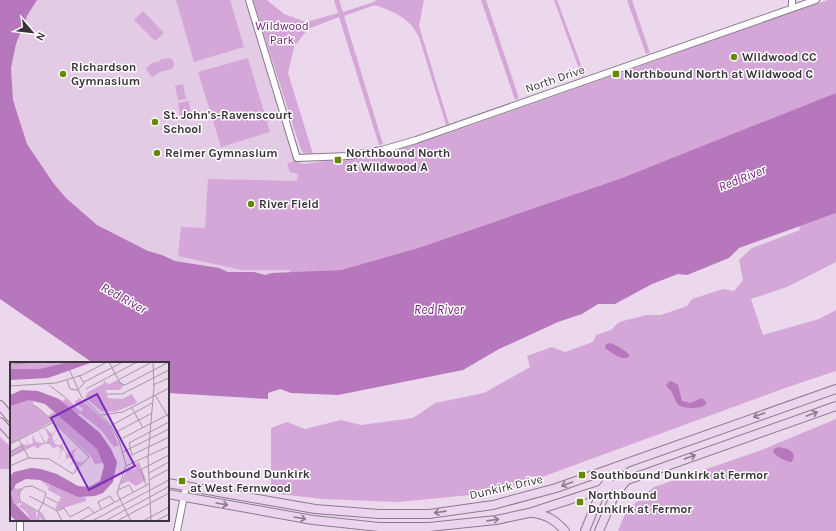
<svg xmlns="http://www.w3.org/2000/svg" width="836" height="531" viewBox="0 0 836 531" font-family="Karla,sans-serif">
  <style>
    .built { fill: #e3cbe5 }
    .green { fill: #d5a7d9 }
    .water { fill: #b677bc }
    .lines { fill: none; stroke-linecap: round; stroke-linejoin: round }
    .street-casing { stroke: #8b7a8c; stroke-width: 8 }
    .secondary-casing { stroke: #8b7a8c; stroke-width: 10 }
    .street { stroke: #fff; stroke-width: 6 }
    .secondary { stroke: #ecd4ee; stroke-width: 8 }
    .oneway { stroke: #8b7b8c }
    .poi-dot { fill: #678803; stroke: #fff; stroke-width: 1.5 }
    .labels { text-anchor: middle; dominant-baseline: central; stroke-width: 3; stroke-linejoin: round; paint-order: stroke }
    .park-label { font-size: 12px; fill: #6a1c72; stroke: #fff }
    .poi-label { font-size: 12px; font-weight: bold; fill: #3b333b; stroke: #fff; text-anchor: start }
    .street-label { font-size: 12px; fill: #3b333b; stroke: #fff }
    .water-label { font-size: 13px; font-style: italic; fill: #702278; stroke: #fff }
    .inset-road { fill: none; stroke: #a596a5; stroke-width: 1 }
    .view { fill: #7b2cbf; fill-opacity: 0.15; stroke: #7b2cbf; stroke-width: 2 }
    .inset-edge { fill: none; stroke: #3b333b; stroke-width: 2 }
  </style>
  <rect width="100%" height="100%" fill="#ebd8ec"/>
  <path class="built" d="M37 0H250L300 156 290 273H272L265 275 254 272H228L219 268 175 261 162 255 148 251 97 225 66 198 54 184 27 144 13 100 11 68 16 44 27 16Z"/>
  <g class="green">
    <path d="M176 0H230L244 47 194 62Z"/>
    <path d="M253 0H267L284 14 306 22 338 13 334 0H339L343 12 374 2 376 0H424L419 26 449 124 446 125 419 37C409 17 394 12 375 5L344 16 383 144 379 145 339 17 308 29 294 47 288 73 313 154 303 153 300 147Z"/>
    <path d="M481 0H486L519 98 515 100Z"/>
    <path d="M554 0H557L585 76 582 77Z"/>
    <path d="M627 0H632L650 53 646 54Z"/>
    <path d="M828 0H836V93L826 98 622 178 418 248 341 270 290 273V270H242L178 256 181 227 205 228 208 179 297 181 298 174 290 172 287 164 296 160 300 163 305 164 378 153 446 134 669 56 724 34 761 23Z"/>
    <path d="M143 11 164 33 155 41 134 20Z"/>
    <path d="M170 58 173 60 174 66 171 69 160 72 152 77 148 72 146 68 152 63 158 62 161 59Z"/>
    <path d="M248 58 270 132 221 147 198 72Z"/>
    <path d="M183 84 186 99 178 100 175 86Z"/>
    <path d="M189 101 192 119 181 121 178 103Z"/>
    <path d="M836 213V262L787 287 751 299 763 335 819 319 836 310V371L785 388 542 477 527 476 523 483 481 494 398 502 323 499 279 494 271 488V428L287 422 305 429 341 420 361 425 413 418 435 403 484 393 530 367 527 356 552 347 565 352 593 342 596 335 611 330 619 322 646 315H661L687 306 692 299 723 289 734 291 743 280 739 260 752 248 800 230 799 226Z"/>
    <path d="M836 419V531H618L626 511 654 487 759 451Z"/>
    <path d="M0 437 11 447V469H0Z"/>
  </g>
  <g class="water">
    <path d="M0 0H37L27 16 16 44 11 68 13 100 27 144 54 184 66 198 97 225 148 251 162 255 175 261 219 268 228 272H254L265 275 272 273 341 270 418 248 622 178 836 93V213L739 248 729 258 687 275 678 274 652 284 615 304H598L582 314 558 322 499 349 463 370 338 395 291 393 280 389 268 393V399L168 393V363H93L0 299Z"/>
    <path d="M611 343C617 346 626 350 630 356 622 362 613 353 606 349L605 347 606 344Z"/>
    <path d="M671 381 678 385 682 401 690 403 702 398 706 402V404C702 408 699 407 694 408 668 408 680 396 666 386L668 382Z"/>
    <path d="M778 447 788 449 793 453C794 457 794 459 791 462 785 461 776 456 773 452L774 449Z"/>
  </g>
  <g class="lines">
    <defs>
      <g id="street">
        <path d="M249 0 297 158 348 156 382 150 416 140 816 0"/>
        <path d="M792 8V0"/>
        <path d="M20 520V531"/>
        <path d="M177 531 186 486"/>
      </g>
      <g id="secondary">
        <path d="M0 405 11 418"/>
        <path d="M0 422 11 434"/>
        <path d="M168 483 315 509 379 514H429L493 505 556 488 836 389"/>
        <path d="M168 494 313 520 379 527H429L496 520 529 513 602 489 836 406"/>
        <path d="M533 513C548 515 556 521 565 531"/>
        <path d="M585 531 602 489 611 476 624 465"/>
        <path d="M599 531 615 494 626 481"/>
      </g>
    </defs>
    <use href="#street" class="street-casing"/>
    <use href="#secondary" class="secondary-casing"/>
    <use href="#street" class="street"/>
    <use href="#secondary" class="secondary"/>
  </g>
  <defs><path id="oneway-shaft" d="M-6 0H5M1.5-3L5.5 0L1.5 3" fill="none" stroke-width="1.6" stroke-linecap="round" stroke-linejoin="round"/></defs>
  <g class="oneway">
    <use href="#oneway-shaft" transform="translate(812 414) rotate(-20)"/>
    <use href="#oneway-shaft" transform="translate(759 415) rotate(160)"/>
    <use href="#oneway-shaft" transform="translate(690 457) rotate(-20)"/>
    <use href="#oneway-shaft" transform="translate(567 484) rotate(160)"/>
    <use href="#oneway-shaft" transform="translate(222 504) rotate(10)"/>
    <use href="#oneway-shaft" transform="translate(440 512) rotate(172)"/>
    <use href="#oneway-shaft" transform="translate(300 518) rotate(10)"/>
    <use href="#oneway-shaft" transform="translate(493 520) rotate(-8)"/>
  </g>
  <g class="poi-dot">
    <circle cx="734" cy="57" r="4"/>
    <circle cx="63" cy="74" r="4"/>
    <rect x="612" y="70" width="8" height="8" rx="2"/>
    <circle cx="155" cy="122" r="4"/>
    <circle cx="157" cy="153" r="4"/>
    <rect x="334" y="156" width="8" height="8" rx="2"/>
    <circle cx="251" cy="204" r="4"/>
    <rect x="578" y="471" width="8" height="8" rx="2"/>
    <rect x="178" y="477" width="8" height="8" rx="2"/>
    <rect x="576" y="498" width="8" height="8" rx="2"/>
  </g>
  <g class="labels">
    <g class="park-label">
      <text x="282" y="26">Wildwood<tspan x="282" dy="14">Park</tspan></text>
    </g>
    <g class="poi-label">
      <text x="742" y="57">Wildwood CC</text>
      <text x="71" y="67">Richardson<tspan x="71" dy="14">Gymnasium</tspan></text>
      <text x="624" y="74">Northbound North at Wildwood C</text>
      <text x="163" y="115">St. John's-Ravenscourt<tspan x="163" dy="14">School</tspan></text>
      <text x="165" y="153">Reimer Gymnasium</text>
      <text x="346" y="153">Northbound North<tspan x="346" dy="14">at Wildwood A</tspan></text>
      <text x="259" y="204">River Field</text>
      <text x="190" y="474">Southbound Dunkirk<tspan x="190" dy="14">at West Fernwood</tspan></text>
      <text x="590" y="475">Southbound Dunkirk at Fermor</text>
      <text x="588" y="495">Northbound<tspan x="588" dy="14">Dunkirk at Fermor</tspan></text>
    </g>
    <g class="street-label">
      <text transform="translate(555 79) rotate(-19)">North Drive</text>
      <text transform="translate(506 487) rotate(-13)">Dunkirk Drive</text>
    </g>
    <g class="water-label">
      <text transform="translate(742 178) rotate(-22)">Red River</text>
      <text transform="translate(124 298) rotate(29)">Red River</text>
      <text x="439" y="309">Red River</text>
    </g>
  </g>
  <g transform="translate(10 362)">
    <rect width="159" height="159" fill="#ebd8ec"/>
    <path d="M59 0 29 7H0V2ZM94 18 97 23 96 20 99 22 108 18 114 23 110 28H96L98 36 112 37 122 32 127 41 105 50 91 49 75 35 78 30 93 22ZM57 36 71 50 73 47 64 40 70 36 100 64 109 83 104 85 91 68 71 52H66L56 44 52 39ZM14 38H23V43L38 54 45 49 50 53 87 87 93 101 85 102 81 95 43 59 0 82V44ZM34 65 42 72 49 65 42 74 44 80 54 70 44 81 47 83H51L59 75 52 83 55 89 64 79 55 89 58 92 70 84 63 91 65 98 74 89 65 98 68 100H72L78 94 63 111 67 103 65 99 56 107 64 98 62 96H58L50 103 56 98V91L52 87 48 100 51 87 48 84 43 87 42 98 43 86 39 82H36V97V82H34L29 85V97V87L24 84 0 95V90L12 82 18 83 16 75 19 83 23 81 22 72 26 80 34 81 28 68 36 81 39 75ZM129 100 136 118 126 124 118 119 110 123 118 105 121 108 126 106 125 102ZM30 119 76 136V139L47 148 45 147 51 135 38 128 39 125ZM4 124 6 127 12 126 8 136 11 141 7 142 10 144 12 141 26 149V157L28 150 30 151 35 159H32L30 155 29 159H22L16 150 3 140 1 133Z" fill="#d5a7d9"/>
    <path d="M59 0H83L38 16 0 18V7H29ZM12 28 28 29 49 37 90 71 101 87 107 100 103 120 93 131 85 134 68 135 30 118 16 117 6 122 1 131 3 140 22 159H6L0 153V114L4 110 21 106 31 107 47 112 68 124 79 125 90 119 94 104 87 87 35 42 19 38 0 44V33Z" fill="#b677bc"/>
    <path class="inset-road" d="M56 0 71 34 100 63 109 78 116 103 107 131 121 159M99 0 110 21 115 23M0 2 36 0M57 18 60 27 68 28M108 18 142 0M74 20 113 0M39 23 56 36M115 23 159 0M143 23 159 16M0 24 46 21 72 13 97 0M69 27 74 21 69 13M76 27 127 0M97 32H112L159 8M145 33 159 56M122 46 133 66M91 53 113 50 159 26M159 60 119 81 122 93 159 75M104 62 142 41M108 69 142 51M113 76 159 52M9 78 19 96M0 82 44 60M0 90 12 84M113 90 159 67M0 95 14 87M0 104 18 96 39 97 63 112 79 95 30 47 23 43M116 104 159 84M131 108 136 123M128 109 159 93M139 111 159 100M139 118 159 107M108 128 119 123 123 130M19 134 33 141 28 150M36 135 48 141M91 147 88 140 100 134 104 140M116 148 158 125M47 149 54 146 60 155 79 145 84 151M36 159 31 151 10 139 9 131 14 125 22 124 36 131 33 141 47 149 52 159M69 159 139 122M82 159 159 118M95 159 115 148M107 159 159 131M133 159 159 145M141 159 138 95 144 25 143 0M146 159 159 152"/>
    <path class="view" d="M87 32 125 104 79 128 41 56Z"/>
    <rect width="159" height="159" class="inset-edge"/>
  </g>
  <g transform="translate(32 32) rotate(118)" stroke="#ffffff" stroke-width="3" paint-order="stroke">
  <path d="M0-3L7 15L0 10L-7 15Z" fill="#3b333b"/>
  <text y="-6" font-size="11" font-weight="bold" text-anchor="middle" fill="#3b333b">N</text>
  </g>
</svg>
